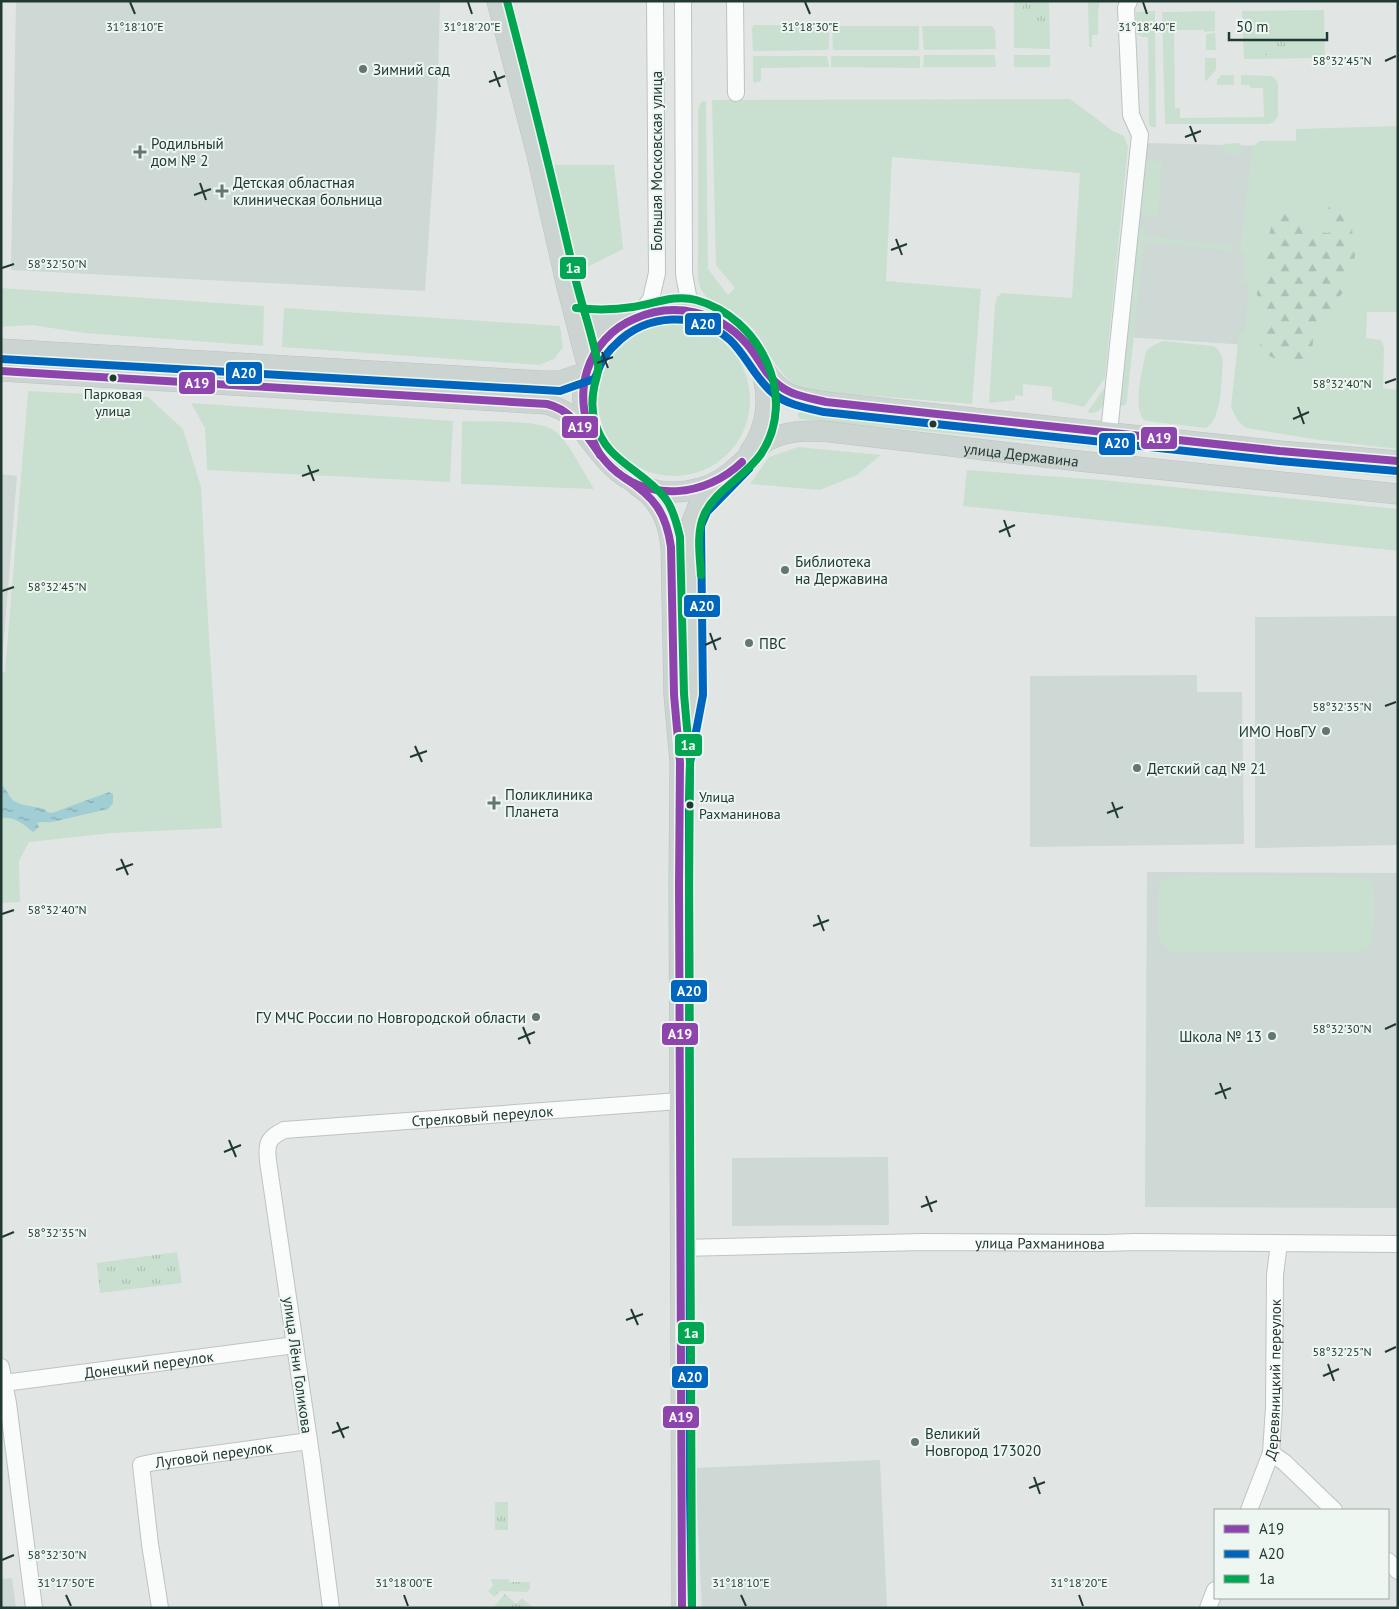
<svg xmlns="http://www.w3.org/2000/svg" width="1399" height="1609" viewBox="0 0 1399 1609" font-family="'PT Sans',sans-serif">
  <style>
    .built { fill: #ced8d4 }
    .green { fill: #c9e0d0 }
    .forest { fill: url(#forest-firs) }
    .park { fill: url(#park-tufts) }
    .water { fill: url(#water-ripples) }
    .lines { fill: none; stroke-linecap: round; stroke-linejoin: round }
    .minor-casing { stroke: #bec3c1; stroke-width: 18 }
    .major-casing { stroke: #bbc3c1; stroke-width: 21 }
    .minor { stroke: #fafbfb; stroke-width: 16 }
    .major { stroke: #ccd4d1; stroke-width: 20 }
    .bus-1-casing { stroke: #eef6f2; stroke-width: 11 }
    .bus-2-casing { stroke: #eef6f2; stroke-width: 11 }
    .bus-3-casing { stroke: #eef6f2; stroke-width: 11 }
    .bus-1 { stroke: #8e44ad; stroke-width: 8 }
    .bus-2 { stroke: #0065bd; stroke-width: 8 }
    .bus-3 { stroke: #00a651; stroke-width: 8 }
    .ticks { fill: none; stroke: #203932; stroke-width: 2 }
    .poi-dot { fill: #647670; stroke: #eef6f2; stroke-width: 2 }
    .bus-dot { fill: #203932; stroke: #eef6f2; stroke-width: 2 }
    .labels { text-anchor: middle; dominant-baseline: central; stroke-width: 4; stroke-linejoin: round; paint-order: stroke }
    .bus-label { font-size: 14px; fill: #203932; stroke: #eef6f2 }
    .poi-label { font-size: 15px; fill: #203932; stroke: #eef6f2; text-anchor: start }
    .street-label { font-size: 15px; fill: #203932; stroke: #eef6f2 }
    .ticks-label { font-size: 12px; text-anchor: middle; fill: #203932; stroke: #eef6f2; stroke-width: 4; stroke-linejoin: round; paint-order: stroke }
    .line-badge { stroke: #eef6f2; stroke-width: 2 }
    .badge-label { font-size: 14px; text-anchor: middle; font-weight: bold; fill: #fff }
  </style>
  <defs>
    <pattern id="forest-firs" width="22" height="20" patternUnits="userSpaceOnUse" patternTransform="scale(1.25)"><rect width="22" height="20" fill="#c9e0d0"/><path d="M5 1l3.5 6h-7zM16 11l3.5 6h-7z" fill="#acc1b3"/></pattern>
    <pattern id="park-tufts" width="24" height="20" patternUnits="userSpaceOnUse" patternTransform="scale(1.25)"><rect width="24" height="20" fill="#c9e0d0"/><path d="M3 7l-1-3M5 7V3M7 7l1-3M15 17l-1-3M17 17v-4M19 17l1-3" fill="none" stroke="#acc1b3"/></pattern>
    <pattern id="water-ripples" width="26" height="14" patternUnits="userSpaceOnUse" patternTransform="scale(1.25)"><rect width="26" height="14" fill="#a1ced5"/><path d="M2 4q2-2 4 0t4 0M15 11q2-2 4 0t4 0" fill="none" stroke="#83a8ad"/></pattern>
  </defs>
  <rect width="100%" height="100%" fill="#e1e6e4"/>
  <g class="built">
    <path d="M16 1H440L437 112 425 291 11 270Z"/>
    <path d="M1146 143 1268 146 1248 345 1125 337Z"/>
    <path d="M1 474 17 476 2 664H1Z"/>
    <path d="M1398 616V845L1255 848V617Z"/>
    <path d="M1197 675V692H1242L1244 844 1030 847V676Z"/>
    <path d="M1147 872 1398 873V1208L1145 1207Z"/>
    <path d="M888 1157 889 1225 732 1226V1158Z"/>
    <path d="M880 1460 887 1608H702L695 1468Z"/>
    <path d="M12 1578 16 1608H1V1579Z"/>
  </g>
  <g class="green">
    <path d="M1014 1H1049L1050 49 1014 48Z"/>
    <path d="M1088 1H1100L1098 12V35H1092V47H1089Z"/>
    <path d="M1324 10 1325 58 1244 59 1242 11Z"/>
    <path d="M1155 11 1156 127H1151L1149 124 1148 37H1142L1137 34 1136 12Z"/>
    <path d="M1215 11V31L1204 32V30H1174L1175 108H1180V118L1264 117 1263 88H1250V85H1241V75L1271 76 1276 79 1278 84V116L1274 122 1268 124H1165L1162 12Z"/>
    <path d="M754 25 829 26V49L827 50 753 51 752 28Z"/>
    <path d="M832 26H919V48L918 50H833Z"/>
    <path d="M922 26H992L995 30 996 49 924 50Z"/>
    <path d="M1215 33 1216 50H1206V34Z"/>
    <path d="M994 55 995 57 996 67H923L924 55Z"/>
    <rect x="1014" y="55" width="36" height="12"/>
    <path d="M753 56H827L829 67 761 68V81L755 83 753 82Z"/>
    <path d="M833 56H918L920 57V68L831 67V57Z"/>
    <path d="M1205 58H1216V70L1205 82Z"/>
    <path d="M1221 75H1234V85H1217V80Z"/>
    <path d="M1070 99 1113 131 1124 136 1128 147 1105 378 1084 407 1052 400V387L1023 384V396L1015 395V400L989 403 995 305 997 297 1002 293 1072 298 1080 173 892 157 886 281 981 289 972 404 801 390C792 383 783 375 776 365 768 354 762 340 753 329 738 312 712 311 701 289 696 279 698 266 698 254V109L701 102 706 101 708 269 728 295 735 288 716 265 712 100Z"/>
    <path d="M1398 126V312H1367L1366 338 1381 340 1384 347 1383 388 1398 390V449L1312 439 1246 428 1238 421 1231 407 1239 332H1245L1249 283 1243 282 1245 256 1240 251 1252 148 1259 141H1296V129Z"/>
    <path d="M1240 143 1242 150 1241 155 1223 153 1224 144Z"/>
    <path d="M1141 160 1162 162 1158 216 1143 215 1139 212Z"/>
    <path d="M552 165H614L623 249 576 273Z"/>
    <path d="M1145 226V236L1233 246V251L1144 242 1127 400 1126 404 1122 406 1120 403 1136 232 1139 228Z"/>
    <path d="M1 288 264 306 263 346 84 333 32 325 1 327Z"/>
    <path d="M284 308 560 326 563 347 554 359 539 365 282 347Z"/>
    <circle cx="674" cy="400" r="76"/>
    <path d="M1163 341 1213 346C1219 348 1221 355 1223 360 1221 379 1223 418 1206 428L1146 421 1144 420C1132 406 1143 369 1146 351L1152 346Z"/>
    <path d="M1 356 541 387V396L1 364Z"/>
    <path d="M1110 380C1107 392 1107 414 1090 413L1088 411Z"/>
    <path d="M28 391 148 397 183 429 201 487 209 638 222 828 113 833 29 842 19 861 20 902 1 903V672H5Z"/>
    <path d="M191 403 453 421 450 482 207 470 205 428Z"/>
    <path d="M801 411 1256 457 1257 459 1255 463 800 419 798 416V413Z"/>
    <path d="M462 421C483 422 540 419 555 431 569 442 584 473 594 489L461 484Z"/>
    <path d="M798 447 881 455 857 475 820 490 750 484 769 457Z"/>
    <path d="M1293 460 1398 471V478L1291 467V462Z"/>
    <path d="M967 470 1102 480 1398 509V551L963 506Z"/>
    <path d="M1177 875 1360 877C1365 878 1368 879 1371 882 1377 891 1373 923 1373 935 1370 946 1366 950 1355 952L1177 953C1167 950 1163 945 1158 937V890C1161 879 1167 876 1177 875Z"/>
  </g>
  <path class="forest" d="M1337 197H1344L1348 203 1350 210 1355 256 1352 267 1343 277 1346 286 1342 294 1335 300 1331 319 1313 329C1313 336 1314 347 1310 353 1298 370 1271 360 1260 349L1261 335 1271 328 1272 323 1258 304 1257 293 1262 274V258L1264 245 1270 232 1274 215 1288 209 1298 215 1306 231 1328 233 1331 231 1332 227 1326 211Z"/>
  <g class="park">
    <path d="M1023 1H1045V27L1023 28Z"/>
    <path d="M1285 25V55H1256L1255 26Z"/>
    <path d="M177 1252 182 1283 100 1293 97 1263Z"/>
    <rect x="495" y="1502" width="13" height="28"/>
    <path d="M491 1579H509V1582H530V1589L527 1592 500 1591 494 1597 488 1591 493 1586Z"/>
    <path d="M505 1594 516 1604 522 1598 533 1608H493Z"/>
  </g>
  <path class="water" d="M1 785C7 789 7 793 11 798 17 806 35 806 45 809L47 812 52 813 109 792 113 794V803L108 809C89 813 71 818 52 822 47 823 42 821 37 823L39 827 33 832C23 824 15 816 1 818Z"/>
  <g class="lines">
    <defs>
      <g id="minor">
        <path d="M683 1 684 274 689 301 695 311"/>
        <path d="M735 1 736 93"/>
        <path d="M638 316 651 299 657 273 655 1"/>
        <path d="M1109 432 1140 135 1131 115 1126 8 1129 1"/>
        <path id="s1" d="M681 1248 922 1242 1105 1243 1135 1242 1398 1244"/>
        <path d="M1 1367 8 1403 34 1608"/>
        <path id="s2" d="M4 1383 295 1345"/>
        <path d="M1271 1453 1284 1462 1334 1510"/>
        <path id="s3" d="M1249 1510 1271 1453 1274 1407 1275 1275 1279 1243"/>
        <path d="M1388 1561 1398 1571"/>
        <path id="s4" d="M160 1608 150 1544 141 1465 155 1462 309 1441"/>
        <path id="s5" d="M331 1608 312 1461 268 1161C266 1143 268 1138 284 1130L679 1101"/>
        <path d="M1208 1608 1215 1590"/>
      </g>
      <g id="major">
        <path d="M497 1 536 151 566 283 588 368"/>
        <path d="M575 318 599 321 632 317"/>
        <path d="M1 349 543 381H560L587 372"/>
        <path id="s6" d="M1 371 547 404C556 407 564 410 571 416 576 421 581 428 585 434 601 455 615 475 640 485 669 498 707 492 731 472 743 462 755 448 769 440 786 431 803 431 822 431L1079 461 1398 494"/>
        <path d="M590 435C582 414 580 390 588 368 605 320 665 295 711 316 726 322 740 334 749 347 761 364 772 386 792 395 802 399 815 400 826 402L1280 451 1398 461"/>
        <path d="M750 451C768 427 770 394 760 367"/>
        <path d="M637 486C659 499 669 522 671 547L674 695 680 762 679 885 682 1608"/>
        <path d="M684 741 693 694 691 524 698 506 719 483"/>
      </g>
    </defs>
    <use href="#minor" class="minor-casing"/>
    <use href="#major" class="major-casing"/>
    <use href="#minor" class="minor"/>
    <use href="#major" class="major"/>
    <defs>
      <g id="bus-1">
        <path d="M1 371 547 404C580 412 588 445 611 467 648 503 706 497 742 462"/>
        <path d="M600 455C586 429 578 400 587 371 594 348 612 328 634 319 674 301 718 311 747 344 759 358 765 375 780 386 793 396 810 398 826 402L1280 451 1398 461"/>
        <path d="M625 478C654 497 666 512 671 547L674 695 680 762 679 885 682 1608"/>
      </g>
      <g id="bus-2">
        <path d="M1 359 560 391 594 379C597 375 598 370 600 366 604 357 609 350 616 344 646 313 698 311 730 340 747 356 755 379 774 394 788 405 806 408 824 412L1279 461 1397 471"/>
        <path d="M692 1608 690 1494 689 804 690 763 703 695 701 526 707 512 749 469"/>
      </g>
      <g id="bus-3">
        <path d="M507 1C531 93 554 185 575 277 582 307 593 336 598 365 599 373 595 381 594 388 592 398 592 412 595 422 605 461 642 469 665 498 673 508 677 524 680 537L684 694 690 762 689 885 692 1608"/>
        <path d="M576 308C595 310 614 310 633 307 654 304 675 294 696 300 760 317 799 397 761 454 745 477 715 490 704 515 696 533 700 557 701 575"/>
      </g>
    </defs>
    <use href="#bus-1" class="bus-1-casing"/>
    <use href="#bus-2" class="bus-2-casing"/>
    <use href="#bus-3" class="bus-3-casing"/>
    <use href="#bus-1" class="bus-1"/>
    <use href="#bus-2" class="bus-2"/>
    <use href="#bus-3" class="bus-3"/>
  </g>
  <path class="ticks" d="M130 2 135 14M468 2 472 14M805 2 810 14M1143 2 1147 14M1385 61 1396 56M494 71 500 87M489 82 505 76M1190 126 1196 142M1185 137 1201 131M200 183 206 200M194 195 211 189M896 239 902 255M891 250 907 244M2 268 14 264M602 352 608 368M597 363 613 357M1385 383 1396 379M1298 407 1304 424M1293 419 1309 412M308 465 314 481M302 476 319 470M1004 520 1010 537M999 532 1015 525M2 591 14 587M710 633 716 650M705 645 721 638M1385 706 1396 702M415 746 422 762M410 757 427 751M1112 802 1118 818M1107 813 1123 807M121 859 128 875M116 870 133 864M2 914 14 910M818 915 824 931M813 926 829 920M523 1027 530 1044M1385 1029 1396 1024M518 1039 535 1032M1220 1083 1226 1099M1215 1094 1231 1088M229 1140 236 1157M224 1152 241 1145M926 1196 932 1212M921 1207 937 1201M2 1237 14 1232M631 1309 638 1325M626 1320 643 1314M1385 1352 1396 1347M1328 1364 1334 1381M1323 1376 1339 1369M337 1422 344 1438M332 1433 349 1427M1034 1477 1040 1494M1029 1488 1045 1482M2 1560 14 1555M66 1595 71 1606M404 1595 408 1606M741 1595 746 1606M1079 1595 1083 1606"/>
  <g class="poi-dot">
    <circle cx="363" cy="69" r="5"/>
    <path d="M137.5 144.5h5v5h5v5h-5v5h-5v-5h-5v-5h5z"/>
    <path d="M219.5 183.5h5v5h5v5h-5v5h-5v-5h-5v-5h5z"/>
    <circle cx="785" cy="570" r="5"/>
    <circle cx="749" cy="643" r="5"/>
    <circle cx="1326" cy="731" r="5"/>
    <circle cx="1137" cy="768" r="5"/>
    <path d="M491.5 795.5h5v5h5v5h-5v5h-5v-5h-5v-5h5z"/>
    <circle cx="536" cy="1017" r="5"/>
    <circle cx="1272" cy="1036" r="5"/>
    <circle cx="915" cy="1442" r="5"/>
  </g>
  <g class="bus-dot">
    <circle cx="113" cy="378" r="4.5"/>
    <circle cx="933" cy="424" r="4.5"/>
    <circle cx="690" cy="805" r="4.5"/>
  </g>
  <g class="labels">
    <g class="bus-label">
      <text x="113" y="394">Парковая<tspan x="113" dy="17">улица</tspan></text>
      <text x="699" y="797" text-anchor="start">Улица<tspan x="699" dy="17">Рахманинова</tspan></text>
    </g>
    <g class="poi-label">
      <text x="373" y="69">Зимний сад</text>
      <text x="151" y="143">Родильный<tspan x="151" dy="17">дом № 2</tspan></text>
      <text x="233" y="182">Детская областная<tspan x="233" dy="17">клиническая больница</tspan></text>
      <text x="795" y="561">Библиотека<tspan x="795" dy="17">на Державина</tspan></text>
      <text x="759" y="643">ПВС</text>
      <text x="1316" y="731" text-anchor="end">ИМО НовГУ</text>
      <text x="1147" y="768">Детский сад № 21</text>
      <text x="505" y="794">Поликлиника<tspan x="505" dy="17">Планета</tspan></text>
      <text x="526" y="1017" text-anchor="end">ГУ МЧС России по Новгородской области</text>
      <text x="1262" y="1036" text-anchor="end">Школа № 13</text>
      <text x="925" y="1433">Великий<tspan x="925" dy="17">Новгород 173020</tspan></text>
    </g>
    <g class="street-label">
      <text transform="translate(656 161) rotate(-90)">Большая Московская улица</text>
      <text stroke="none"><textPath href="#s6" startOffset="1074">улица Державина</textPath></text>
      <text stroke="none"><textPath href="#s5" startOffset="689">Стрелковый переулок</textPath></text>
      <text stroke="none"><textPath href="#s1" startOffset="359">улица Рахманинова</textPath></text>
      <text stroke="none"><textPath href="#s2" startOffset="146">Донецкий переулок</textPath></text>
      <text transform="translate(298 1365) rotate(82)">улица Лёни Голикова</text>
      <text stroke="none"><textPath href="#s3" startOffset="135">Деревяницкий переулок</textPath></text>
      <text stroke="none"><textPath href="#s4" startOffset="218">Луговой переулок</textPath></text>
    </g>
  </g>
  <g class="ticks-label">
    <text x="135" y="31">31°18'10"E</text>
    <text x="472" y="31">31°18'20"E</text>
    <text x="810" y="31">31°18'30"E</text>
    <text x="1147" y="31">31°18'40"E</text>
    <text x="1342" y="65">58°32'45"N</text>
    <text x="57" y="268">58°32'50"N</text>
    <text x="1342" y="388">58°32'40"N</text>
    <text x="57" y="591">58°32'45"N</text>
    <text x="1342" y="711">58°32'35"N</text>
    <text x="57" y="914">58°32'40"N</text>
    <text x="1342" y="1033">58°32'30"N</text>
    <text x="57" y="1237">58°32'35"N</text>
    <text x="1342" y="1356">58°32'25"N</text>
    <text x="57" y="1559">58°32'30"N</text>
    <text x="66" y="1587">31°17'50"E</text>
    <text x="404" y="1587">31°18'00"E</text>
    <text x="741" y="1587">31°18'10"E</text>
    <text x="1079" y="1587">31°18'20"E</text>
  </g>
  <g class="line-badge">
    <rect x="559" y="256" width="28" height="24" rx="5" fill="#00a651"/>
    <rect x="684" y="312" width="38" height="24" rx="5" fill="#0065bd"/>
    <rect x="225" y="361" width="38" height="24" rx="5" fill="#0065bd"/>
    <rect x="178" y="371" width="38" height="24" rx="5" fill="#8e44ad"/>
    <rect x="561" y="415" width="38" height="24" rx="5" fill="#8e44ad"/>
    <rect x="1140" y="426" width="38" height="24" rx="5" fill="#8e44ad"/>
    <rect x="1098" y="432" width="38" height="24" rx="5" fill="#0065bd"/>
    <rect x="683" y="594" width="38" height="24" rx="5" fill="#0065bd"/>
    <rect x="674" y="733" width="29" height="24" rx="5" fill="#00a651"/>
    <rect x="670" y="979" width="38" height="24" rx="5" fill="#0065bd"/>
    <rect x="661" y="1022" width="38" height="24" rx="5" fill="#8e44ad"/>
    <rect x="677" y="1321" width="28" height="24" rx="5" fill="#00a651"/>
    <rect x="671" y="1365" width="38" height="24" rx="5" fill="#0065bd"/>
    <rect x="662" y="1405" width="38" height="24" rx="5" fill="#8e44ad"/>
  </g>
  <g class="badge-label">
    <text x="573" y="273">1a</text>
    <text x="703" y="329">А20</text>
    <text x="244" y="378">А20</text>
    <text x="197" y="388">A19</text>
    <text x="580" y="432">A19</text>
    <text x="1159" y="443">A19</text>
    <text x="1117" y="448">А20</text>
    <text x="702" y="611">А20</text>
    <text x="688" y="750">1a</text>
    <text x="689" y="996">А20</text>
    <text x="680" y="1039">A19</text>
    <text x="691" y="1338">1a</text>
    <text x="690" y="1382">А20</text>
    <text x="681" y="1422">A19</text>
  </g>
  <rect width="1399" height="1609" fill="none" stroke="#203932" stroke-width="5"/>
  <rect x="1214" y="1509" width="175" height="90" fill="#eef6f2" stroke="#9caaa5"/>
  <rect x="1224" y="1525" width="25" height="8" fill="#8e44ad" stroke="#9caaa5"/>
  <text x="1259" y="1534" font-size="15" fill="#203932">A19</text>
  <rect x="1224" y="1550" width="25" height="8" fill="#0065bd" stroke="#9caaa5"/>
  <text x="1259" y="1559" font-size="15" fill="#203932">А20</text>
  <rect x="1224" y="1575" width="25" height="8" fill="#00a651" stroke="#9caaa5"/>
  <text x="1259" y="1584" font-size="15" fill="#203932">1a</text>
  <path d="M1229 32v8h98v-8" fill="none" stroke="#203932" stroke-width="2.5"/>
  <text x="1236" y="32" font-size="15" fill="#203932" stroke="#eef6f2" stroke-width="4" paint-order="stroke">50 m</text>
</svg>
